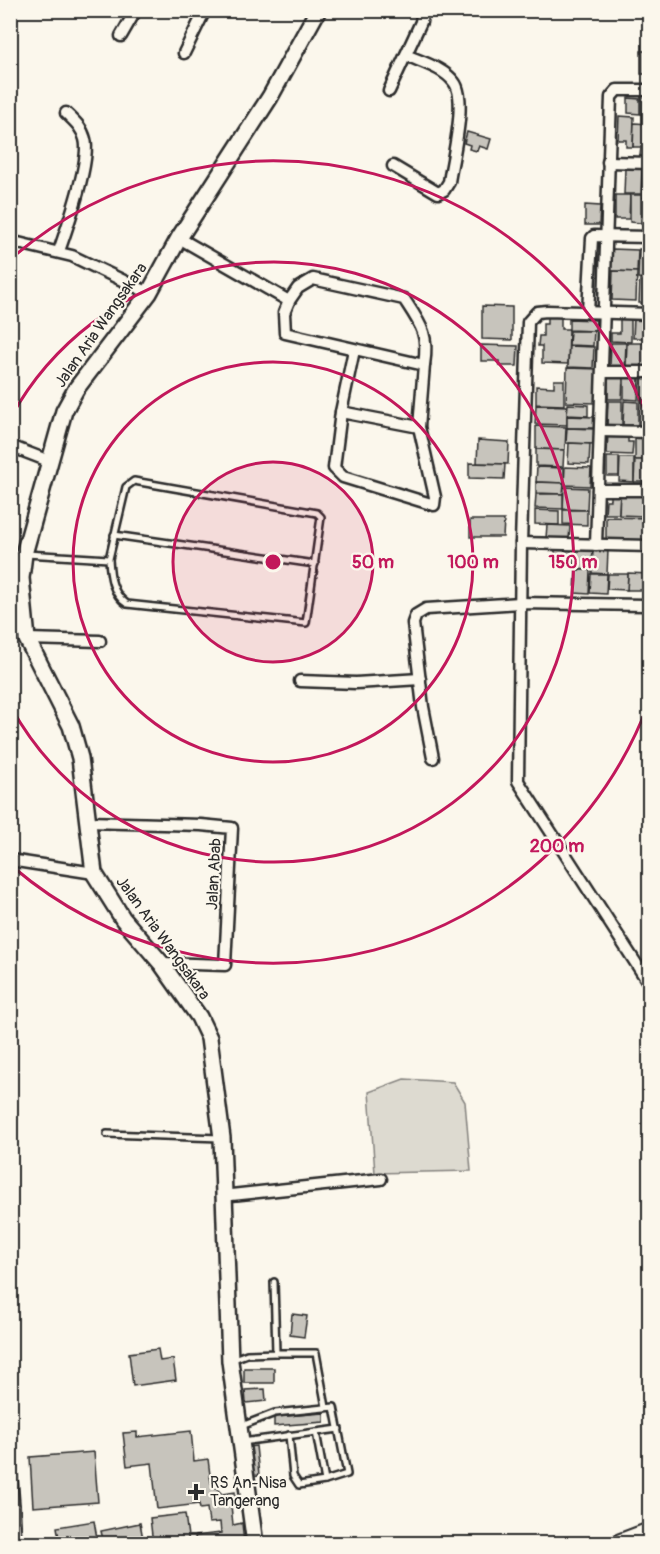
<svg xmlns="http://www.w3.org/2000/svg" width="660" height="1554" viewBox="0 0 660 1554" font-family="Pangolin,sans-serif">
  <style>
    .green { fill: #dddad0; stroke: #84827e; stroke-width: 1.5 }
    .building { fill: #c7c4bc; stroke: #2b2b2b; stroke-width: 1.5 }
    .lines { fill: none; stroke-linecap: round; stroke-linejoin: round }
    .lane-casing { stroke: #2b2b2b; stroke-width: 10 }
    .street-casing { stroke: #2b2b2b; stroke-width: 15 }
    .secondary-casing { stroke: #2b2b2b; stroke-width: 20 }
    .highway-casing { stroke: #2b2b2b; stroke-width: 24 }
    .lane { stroke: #fbf7ec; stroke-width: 5 }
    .street { stroke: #fbf7ec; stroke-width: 10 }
    .secondary { stroke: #fbf7ec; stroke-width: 15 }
    .highway { stroke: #fbf7ec; stroke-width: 20 }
    .ring { fill: none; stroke: #c2185b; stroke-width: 3 }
    .poi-dot { fill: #2b2b2b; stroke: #fbf7ec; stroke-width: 2 }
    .labels { text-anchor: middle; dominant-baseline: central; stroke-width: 4.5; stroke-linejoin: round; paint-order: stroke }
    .street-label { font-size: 16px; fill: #2b2b2b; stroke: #fbf7ec }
    .poi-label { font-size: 16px; fill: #2b2b2b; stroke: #fbf7ec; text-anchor: start }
    .centre { fill: #c2185b; stroke: #fbf7ec; stroke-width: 3 }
    .ring-label { font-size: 18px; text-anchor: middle; font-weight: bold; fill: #c2185b; stroke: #fbf7ec; stroke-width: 4.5; stroke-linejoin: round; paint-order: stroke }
  </style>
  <rect width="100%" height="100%" fill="#fbf7ec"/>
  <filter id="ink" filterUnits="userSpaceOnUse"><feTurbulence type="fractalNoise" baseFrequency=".0167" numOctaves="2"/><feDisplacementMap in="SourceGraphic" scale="12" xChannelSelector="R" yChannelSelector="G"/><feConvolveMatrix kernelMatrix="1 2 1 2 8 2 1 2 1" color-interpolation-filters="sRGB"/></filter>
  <g filter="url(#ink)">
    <path class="green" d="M404 1079 453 1082 465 1102 471 1171 375 1173 369 1092Z"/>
    <g class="building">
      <rect x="641" y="51" width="9" height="23"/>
      <path d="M641 91H650V115L641 114Z"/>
      <path d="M628 98 640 99V114L628 113Z"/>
      <path d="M619 116 634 117 633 147H626V140H618Z"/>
      <path d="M634 123 650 124V156H640L641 147H633Z"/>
      <path d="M467 132 491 139 488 149 479 146 477 151 469 149 470 145 464 143Z"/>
      <path d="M625 168H642L641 194H624Z"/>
      <path d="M643 170H650V198H642Z"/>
      <path d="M615 195H630L629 219H615Z"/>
      <path d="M630 195H641V223L630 222Z"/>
      <path d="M585 205 600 206 599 225H585Z"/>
      <path d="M612 249 638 250 637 272 611 271Z"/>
      <path d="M639 249H650V279L638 278Z"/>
      <path d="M613 271 637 272 636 301 612 300Z"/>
      <path d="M640 279H650V303H639Z"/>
      <path d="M482 306 512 307V340L482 339Z"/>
      <path d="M547 313H561V329H569L568 364 542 363V346H538L539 336H543V324H547Z"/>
      <path d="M620 318H631V342L611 341V333H620Z"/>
      <path d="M634 318H650V338H633Z"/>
      <path d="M569 319 596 320 595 331 569 330Z"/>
      <path d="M570 331H594L593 346 569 345Z"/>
      <path d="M611 343H626L625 366H610Z"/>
      <path d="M627 343H650V367L626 366Z"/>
      <path d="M481 345 518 346 517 366H499V361H481Z"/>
      <path d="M569 346 594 347 593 368 568 367Z"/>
      <path d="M567 368 598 369 595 403 566 402Z"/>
      <path d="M608 376H623L622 399H608Z"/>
      <path d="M624 376H639L638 400 624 399Z"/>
      <rect x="640" y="376" width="10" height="24"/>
      <path d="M554 380H564V405L536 404V386L554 387Z"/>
      <path d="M608 401H622V425H607Z"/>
      <path d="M624 401 638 402V425H623Z"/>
      <path d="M640 402H650V426L639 425Z"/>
      <path d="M568 404 588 405V416L567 415Z"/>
      <path d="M536 405 567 406V425L535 424Z"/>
      <path d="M567 416 594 417V428H567Z"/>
      <path d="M536 426 566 427 565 450 536 449Z"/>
      <path d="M567 428 595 429V444L566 443Z"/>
      <path d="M608 433 628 434V442H633L632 455 607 454Z"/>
      <rect x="635" y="436" width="15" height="24"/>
      <path d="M478 440 509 442 508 464 477 463Z"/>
      <path d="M569 443 590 444 589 464 568 463Z"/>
      <path d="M536 449 564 450 563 467 536 466Z"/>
      <rect x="607" y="457" width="12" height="19"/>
      <path d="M620 458H634V482L619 481Z"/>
      <path d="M635 460H646V482H634Z"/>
      <path d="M469 463 505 464 504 479 469 478Z"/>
      <path d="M537 467 564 468V483L536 482Z"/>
      <path d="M565 467 591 468 590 486 564 485Z"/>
      <path d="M536 482 564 483 563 494 536 493Z"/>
      <path d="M564 487 588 488 587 510 563 509Z"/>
      <path d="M610 491 620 492 619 514H605L606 500H610Z"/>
      <path d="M620 491 646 492 645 516 619 515Z"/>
      <path d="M647 492H650V516H646Z"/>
      <path d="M536 494H563V509L535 508Z"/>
      <path d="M535 510 559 511V525L535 524Z"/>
      <path d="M563 510H587V525L563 524Z"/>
      <path d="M606 517 650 518V542L606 540Z"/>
      <path d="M470 520H504L503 537H470Z"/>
      <path d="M547 525 570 526 569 539 546 538Z"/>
      <rect x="555" y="546" width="19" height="18"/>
      <path d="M576 546 593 547 592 570 575 569Z"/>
      <path d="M593 550H608L607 574 592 573Z"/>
      <path d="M576 570H590L589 594 575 593Z"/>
      <path d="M628 573 649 574V590H627Z"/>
      <path d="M591 574H607L606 594 590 593Z"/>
      <path d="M608 574H628L627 590 607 589Z"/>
      <path d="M292 1314 307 1316 304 1337 290 1335Z"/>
      <path d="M158 1349 160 1361 173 1359 176 1380 133 1386 129 1353Z"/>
      <rect x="244" y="1368" width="30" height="15"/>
      <path d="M265 1389 266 1401 246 1403 245 1390Z"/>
      <path d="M324 1413V1422L274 1426V1417Z"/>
      <path d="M191 1431 194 1461 208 1459 211 1483 222 1494 235 1492 236 1504 231 1505 233 1525 242 1523 244 1544H196L195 1536 221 1533 220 1522 209 1523 207 1508 200 1509 199 1504 157 1509 152 1463 127 1466 123 1433 137 1432V1437Z"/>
      <path d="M256 1446 259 1475 249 1476 246 1447Z"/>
      <path d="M94 1452 98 1502 33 1507 30 1457Z"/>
      <path d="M185 1514 189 1544H153L150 1518Z"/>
      <path d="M94 1521 98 1544H60L57 1527Z"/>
      <path d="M140 1523 144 1544H104L101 1531Z"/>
    </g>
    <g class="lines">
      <defs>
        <g id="lane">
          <path d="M114 535 315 564"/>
          <path d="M26 554 109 559 126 487 134 481 317 513 321 517 306 623 127 604C112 594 110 576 109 559"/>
          <path d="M107 1134 220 1138"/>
          <path d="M276 1353H316L326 1407"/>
          <path d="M231 1360 247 1354 276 1353 274 1282"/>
          <path d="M10 1427 16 1506"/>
          <path d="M239 1427 275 1413 334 1407 347 1474 325 1481 299 1485 293 1476 289 1435"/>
          <path d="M316 1432 325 1481"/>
          <path d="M242 1442 339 1429"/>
          <path d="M10 1507 16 1506 18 1544"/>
        </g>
        <g id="street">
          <path d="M121 36 136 10"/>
          <path d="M184 53 205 10"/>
          <path d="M389 91 421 22 422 14 419 10"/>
          <path d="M608 162 650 163"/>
          <path d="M393 166 438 193 444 190 449 182C452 160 468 99 454 82 444 68 421 62 406 55"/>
          <path d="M179 238 289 301 284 313 285 333 424 365 419 427 435 497 434 505 343 477 334 468 341 412 354 350"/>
          <path d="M10 241 72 256 149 293"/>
          <path d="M59 251C67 228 91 160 85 139 82 127 74 121 66 113"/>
          <path d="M289 301 298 288 313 279 404 299C421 325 429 334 424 365"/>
          <path d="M588 312 592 238 594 236 650 237"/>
          <path d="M650 314 547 311 537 312 528 322 521 543 518 781 650 985"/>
          <path d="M603 372H650"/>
          <path d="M341 412 419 427"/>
          <path d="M601 431 650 432"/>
          <path d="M10 446 49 461"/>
          <path d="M598 490H650"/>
          <path d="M521 543 650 546"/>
          <path d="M596 545 611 97 617 90H650"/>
          <path d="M27 639 100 641"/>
          <path d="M300 681 356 683 420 679"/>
          <path d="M433 758 423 707 413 623 416 615 426 609 520 603 645 605"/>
          <path d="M87 822 201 825 232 828 225 965 161 963"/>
          <path d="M10 860 94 873"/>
          <path d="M222 1196 381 1179"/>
        </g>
        <path id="secondary" d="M255 1544 230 1361 222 1138 209 1038 199 1017 161 963 123 919 94 873 80 758 71 726 27 639 21 578 24 554 64 411 76 389 149 293 179 238 270 97 318 10"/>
        <path id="highway" d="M621 1544 650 1533"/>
      </defs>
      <use href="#lane" class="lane-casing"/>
      <use href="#street" class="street-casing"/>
      <use href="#secondary" class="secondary-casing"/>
      <use href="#highway" class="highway-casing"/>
      <use href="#lane" class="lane"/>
      <use href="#street" class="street"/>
      <use href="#secondary" class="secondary"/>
      <use href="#highway" class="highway"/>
    </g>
  </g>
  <circle cx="273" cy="562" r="100" fill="#c2185b" fill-opacity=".12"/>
  <g class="ring">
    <circle cx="273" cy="562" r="100"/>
    <circle cx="273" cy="562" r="200"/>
    <path d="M11 417A300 300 0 1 1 11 707"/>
    <path d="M649 702A401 401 0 0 1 13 867M13 257A401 401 0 0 1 649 422"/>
  </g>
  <path class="poi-dot" d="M193 1483h6v6h6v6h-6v6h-6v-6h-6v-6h6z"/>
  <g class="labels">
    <g class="street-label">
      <text transform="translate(101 325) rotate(-55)">Jalan Aria Wangsakara</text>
      <text transform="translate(214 874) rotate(-87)">Jalan Abab</text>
      <text transform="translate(163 938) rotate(54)">Jalan Aria Wangsakara</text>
    </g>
    <g class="poi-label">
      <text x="210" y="1483">RS An-Nisa<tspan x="210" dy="18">Tangerang</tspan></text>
    </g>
  </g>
  <circle cx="273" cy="562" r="9" class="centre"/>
  <g class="ring-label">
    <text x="373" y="568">50 m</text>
    <text x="473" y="568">100 m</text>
    <text x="573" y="568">150 m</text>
    <text x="557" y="852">200 m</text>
  </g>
  <rect width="660" height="1554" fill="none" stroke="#fbf7ec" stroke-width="36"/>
  <rect x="18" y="18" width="624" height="1518" fill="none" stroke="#2b2b2b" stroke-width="2" filter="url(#ink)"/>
</svg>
